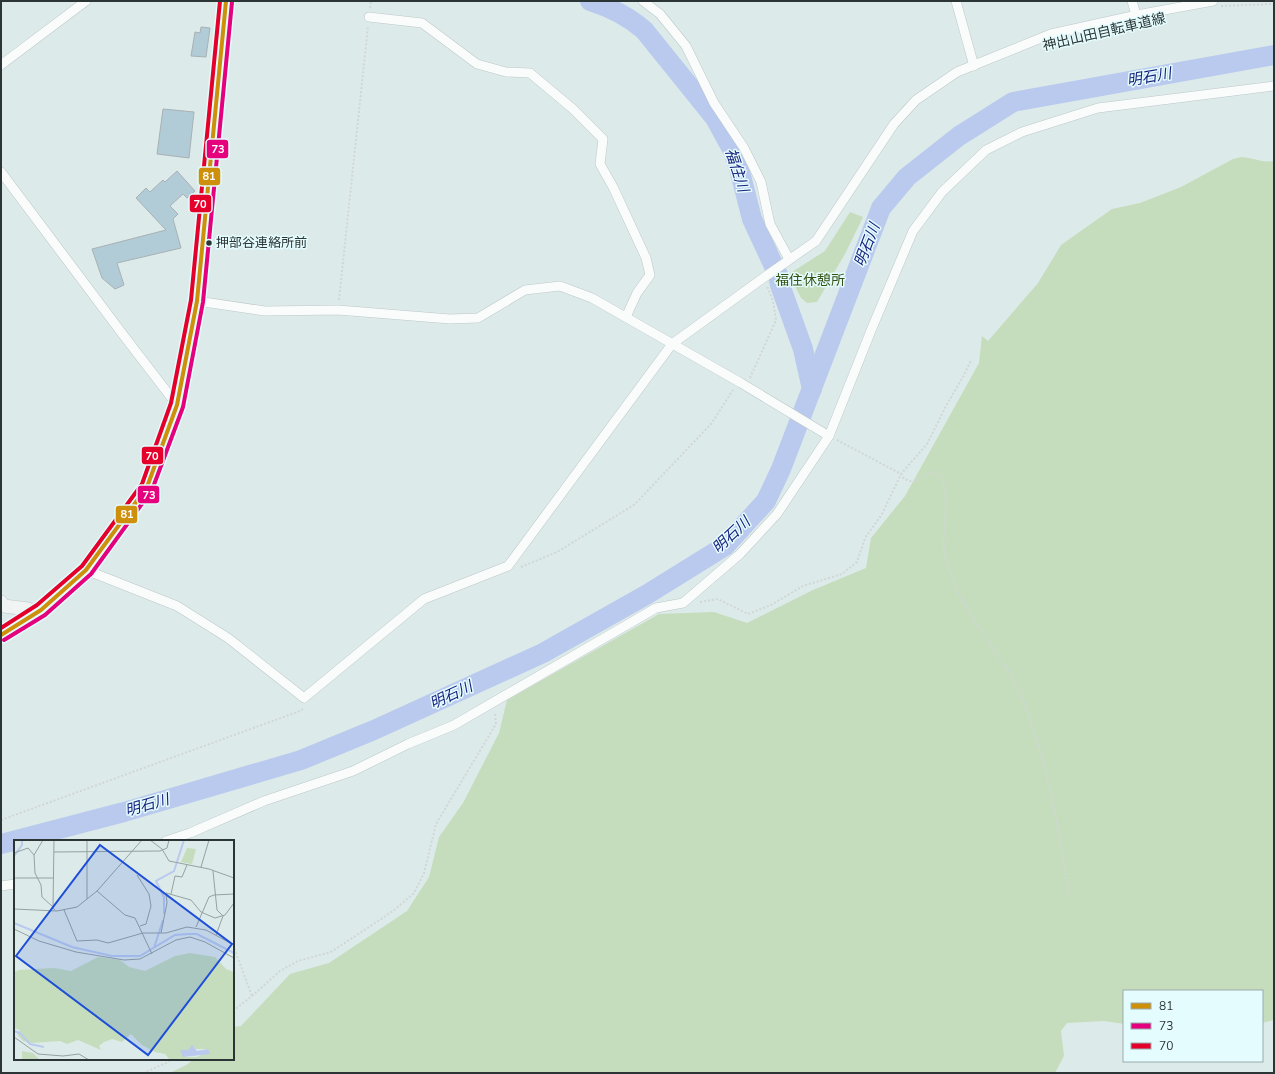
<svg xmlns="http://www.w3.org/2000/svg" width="1275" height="1074" viewBox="0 0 1275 1074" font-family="'Nunito Sans','Noto Sans JP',sans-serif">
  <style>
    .green { fill: #c5ddbc }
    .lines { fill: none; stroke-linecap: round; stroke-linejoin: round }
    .river { stroke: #b9caee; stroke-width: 20 }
    .building { fill: #b2ccd7; stroke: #a8b1b3 }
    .minor-casing { stroke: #bdc7c7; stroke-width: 10 }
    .secondary-casing { stroke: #bdc7c7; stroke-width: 14 }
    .primary-casing { stroke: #bdc4c4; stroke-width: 16 }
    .path { stroke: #d1d6d6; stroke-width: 2; stroke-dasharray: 2 2; stroke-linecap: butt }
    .minor { stroke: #fafcfc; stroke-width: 9 }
    .secondary { stroke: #f0f4f3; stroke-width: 13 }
    .primary { stroke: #e6edea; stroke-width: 15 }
    .bus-1-casing { stroke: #e4fcfd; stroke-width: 7 }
    .bus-2-casing { stroke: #e4fcfd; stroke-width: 7 }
    .bus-3-casing { stroke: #e4fcfd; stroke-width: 7 }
    .bus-1 { stroke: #ce8f0b; stroke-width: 4 }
    .bus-2 { stroke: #e5007d; stroke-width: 4 }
    .bus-3 { stroke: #e4002b; stroke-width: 4 }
    .bus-dot { fill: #2c3536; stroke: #e4fcfd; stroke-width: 1.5 }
    .labels { text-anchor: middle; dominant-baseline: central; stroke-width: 3; stroke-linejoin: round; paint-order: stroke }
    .bus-label { font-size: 13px; fill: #2c3536; stroke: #e4fcfd; text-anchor: start }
    .street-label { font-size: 14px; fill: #2c3536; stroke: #e4fcfd }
    .park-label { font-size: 14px; fill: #355214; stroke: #e4fcfd }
    .water-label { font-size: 15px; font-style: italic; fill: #161d7d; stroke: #e4fcfd }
    .inset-river { fill: none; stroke: #b9caee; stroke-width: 2 }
    .inset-road { fill: none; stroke: #96a2a2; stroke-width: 1 }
    .view { fill: #1d4ed8; fill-opacity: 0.15; stroke: #1d4ed8; stroke-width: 2 }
    .inset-edge { fill: none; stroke: #2c3536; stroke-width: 2 }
    .line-badge { stroke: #e4fcfd; stroke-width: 1.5 }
    .badge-label { font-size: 11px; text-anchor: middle; font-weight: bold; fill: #fff }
  </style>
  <rect width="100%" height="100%" fill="#ddeaea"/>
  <g class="green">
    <path d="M1242 157C1253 158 1263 163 1274 161V1020L1262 1023V991H1124V1024L1104 1021 1067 1023 1061 1031 1064 1056 1055 1073H170L188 1064 193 1059H233V1027L241 1026 290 974 329 963 407 911 429 877 439 837 463 803 499 733 507 700 659 614 714 612 747 623 813 590 866 568 871 538 905 496 979 363 982 336 988 341 1038 283 1061 245 1112 209 1140 203 1181 187 1233 159Z"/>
    <path d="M850 212 863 217 846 252 817 302 807 303 801 298 789 274 825 251Z"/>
  </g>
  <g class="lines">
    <g class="river">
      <path d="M590 1C609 7 629 17 644 30L715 118 733 151 739 168 752 219 778 275 780 285 803 349 812 389"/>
      <path d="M1 844 124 812 301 760 374 730 543 653 646 595 725 546 766 501 781 469 881 208 907 177 959 136 1013 102 1274 55"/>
    </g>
  </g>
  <g class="building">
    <path d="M201 27 210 28 206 57 191 56 195 32 200 33Z"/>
    <path d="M163 109 194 112 189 158 157 154Z"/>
    <path d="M177 171 195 191 187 198 183 194 170 206 178 214 173 219 181 248 117 263 124 285 115 289 102 278 92 249 166 230 136 198 146 188 150 192 163 180 165 182Z"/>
  </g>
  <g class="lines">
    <defs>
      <g id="minor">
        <path d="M643 1 660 14 686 46 714 103 744 148 761 182 770 224 789 259"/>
        <path d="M956 1 974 66"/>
        <path d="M1132 1 1136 15"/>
        <path d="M369 17 422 23 477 64 506 72 530 73 573 109 603 139 600 164 613 187 646 258 650 275 637 293 626 317"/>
        <path d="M1 65 86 1"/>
        <path d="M1 172 124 336 177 405"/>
        <path d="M197 301 265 311 338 310 450 319 478 318 525 290 560 286 592 298 741 383 829 436"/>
        <path d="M86 570 177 606 228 638 304 698 424 599 508 566 672 344 766 276 816 241 894 124 916 100 957 72 1051 34 1137 15 1213 1"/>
        <path d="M166 841 190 833 264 801 353 771 408 744 454 725 656 608 683 603 740 554 777 514 829 436 872 328 913 231 942 192 986 150 1022 132 1098 108 1274 86"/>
        <path d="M1 886 15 884"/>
      </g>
      <path id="secondary" d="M1 602 4 606 28 609"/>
      <path id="primary" d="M1 635 41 610 86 570 147 487 177 405 197 301 226 1"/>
    </defs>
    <use href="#minor" class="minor-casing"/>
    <use href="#secondary" class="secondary-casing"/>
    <use href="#primary" class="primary-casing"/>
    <g class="path">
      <path d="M1221 6 1274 4"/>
      <path d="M370 8 371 1"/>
      <path d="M339 300 368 26"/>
      <path d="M750 378 776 320 773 301 767 286"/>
      <path d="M837 440 901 474 904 479 913 482 934 471 943 479C944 486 946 495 946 502 946 522 941 541 946 560 955 596 979 626 999 658 1003 664 1008 669 1011 675 1046 743 1056 820 1069 894"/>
      <path d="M521 567 557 552 634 505 711 424 733 390"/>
      <path d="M700 602 718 599 748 614 771 605 803 586 842 574 857 562 865 538 882 514 901 474 927 444 946 406 964 375 971 360"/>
      <path d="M1 820 300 711 304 708"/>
      <path d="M233 945 252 996"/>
      <path d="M233 1011 252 996 280 971 298 961 331 952 393 911 414 893 424 873 436 824 496 724 495 713"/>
      <path d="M143 1073 166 1063 172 1059"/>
    </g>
    <use href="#minor" class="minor"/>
    <use href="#secondary" class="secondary"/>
    <use href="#primary" class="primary"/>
    <defs>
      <path id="bus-1" d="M1 635 41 610 86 570 147 487 177 405 197 301 226 1"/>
      <path id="bus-2" d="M4 640 45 615 91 574 152 490 183 407 203 302 232 2"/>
      <path id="bus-3" d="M1 628 37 605 82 566 142 484 171 403 191 300 220 1"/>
    </defs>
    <use href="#bus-1" class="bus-1-casing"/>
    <use href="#bus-2" class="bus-2-casing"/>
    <use href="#bus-3" class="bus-3-casing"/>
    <use href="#bus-1" class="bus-1"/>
    <use href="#bus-2" class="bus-2"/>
    <use href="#bus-3" class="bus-3"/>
  </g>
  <circle class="bus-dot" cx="209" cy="243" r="3.5"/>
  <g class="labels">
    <g class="bus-label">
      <text x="216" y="243">押部谷連絡所前</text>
    </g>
    <g class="street-label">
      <text transform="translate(1104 32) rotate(-13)">神出山田自転車道線</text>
    </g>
    <g class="park-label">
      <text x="810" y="280">福住休憩所</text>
    </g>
    <g class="water-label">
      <text transform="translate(1149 77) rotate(-10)">明石川</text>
      <text transform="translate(737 170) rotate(72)">福住川</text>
      <text transform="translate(867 245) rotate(-69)">明石川</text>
      <text transform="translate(731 535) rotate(-43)">明石川</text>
      <text transform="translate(451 695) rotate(-25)">明石川</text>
      <text transform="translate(147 805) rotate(-16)">明石川</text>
    </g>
  </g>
  <g transform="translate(14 840)">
    <rect width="220" height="220" fill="#ddeaea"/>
    <path d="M173 8 182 9 178 24 167 22ZM176 113 201 117 212 129 220 132V220H156L151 214 141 212 128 205 117 194 108 202 98 199 90 202 85 206 87 210 64 200 53 204 46 201 18 203 9 201 3 194 6 190 0 188V132L5 130 40 128 57 131 84 117 106 120 115 127 131 131 161 116ZM179 206 180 209H194L193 212 183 217H171ZM8 211 19 213 26 220H8Z" fill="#c5ddbc" fill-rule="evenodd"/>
    <path d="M178 205 183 211 194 209 196 214 169 217 166 210H174Z" fill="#b9caee"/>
    <path class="inset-river" d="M0 16 8 5V0M150 74V57L142 41 160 31 170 0M0 83 58 107 98 116H126L161 95 174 94H183L220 113M140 108 149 80M0 191 6 193 16 204 30 207"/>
    <path class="inset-road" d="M29 0 20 15 21 33 27 45 28 57 39 67M40 0 39 68 41 70M136 0 148 9 155 21 195 29 220 38M40 12 146 11 153 8 155 0M0 13 14 8 20 15M187 27 195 0M199 31 203 70 209 76M123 35 135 54 137 66 132 84 126 86M0 38H40M83 51 111 75 121 78 138 114M157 54 161 36 168 37 173 25M73 59V0M0 69 43 71 63 67 83 51 128 0M50 70 63 101 83 100 94 103 129 93H152L173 87 192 90 220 105M182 87 195 57 200 55 220 54M0 89 25 101 62 112 110 120 126 119 162 100 176 97 191 102 220 118M147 93 153 63 152 53 177 60 187 72 201 78 211 75 220 63M202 95 209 76M0 197 24 214 49 216 65 214 75 220"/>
    <path class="view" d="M86 5 218 104 134 215 2 116Z"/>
    <rect width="220" height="220" class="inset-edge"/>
  </g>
  <g class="line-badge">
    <rect x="206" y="139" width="23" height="20" rx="4" fill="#e5007d"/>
    <rect x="198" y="167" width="23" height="19" rx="4" fill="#ce8f0b"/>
    <rect x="189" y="194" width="23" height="19" rx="4" fill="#e4002b"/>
    <rect x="141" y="446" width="23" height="19" rx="4" fill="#e4002b"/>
    <rect x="137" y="485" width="23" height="19" rx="4" fill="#e5007d"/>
    <rect x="115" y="505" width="23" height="19" rx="4" fill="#ce8f0b"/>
  </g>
  <g class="badge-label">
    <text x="218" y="153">73</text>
    <text x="209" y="180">81</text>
    <text x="200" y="208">70</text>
    <text x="152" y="460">70</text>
    <text x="149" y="499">73</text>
    <text x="127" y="518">81</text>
  </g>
  <rect width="1275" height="1074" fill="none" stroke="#2c3536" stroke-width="4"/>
  <rect x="1123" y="990" width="140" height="72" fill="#e4fcfd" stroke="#9aacad"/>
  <rect x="1131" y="1003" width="20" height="6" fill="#ce8f0b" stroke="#9aacad"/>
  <text x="1159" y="1010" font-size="12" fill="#2c3536">81</text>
  <rect x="1131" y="1023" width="20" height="6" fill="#e5007d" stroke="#9aacad"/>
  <text x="1159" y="1030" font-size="12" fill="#2c3536">73</text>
  <rect x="1131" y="1043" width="20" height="6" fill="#e4002b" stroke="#9aacad"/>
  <text x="1159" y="1050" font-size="12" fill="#2c3536">70</text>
</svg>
